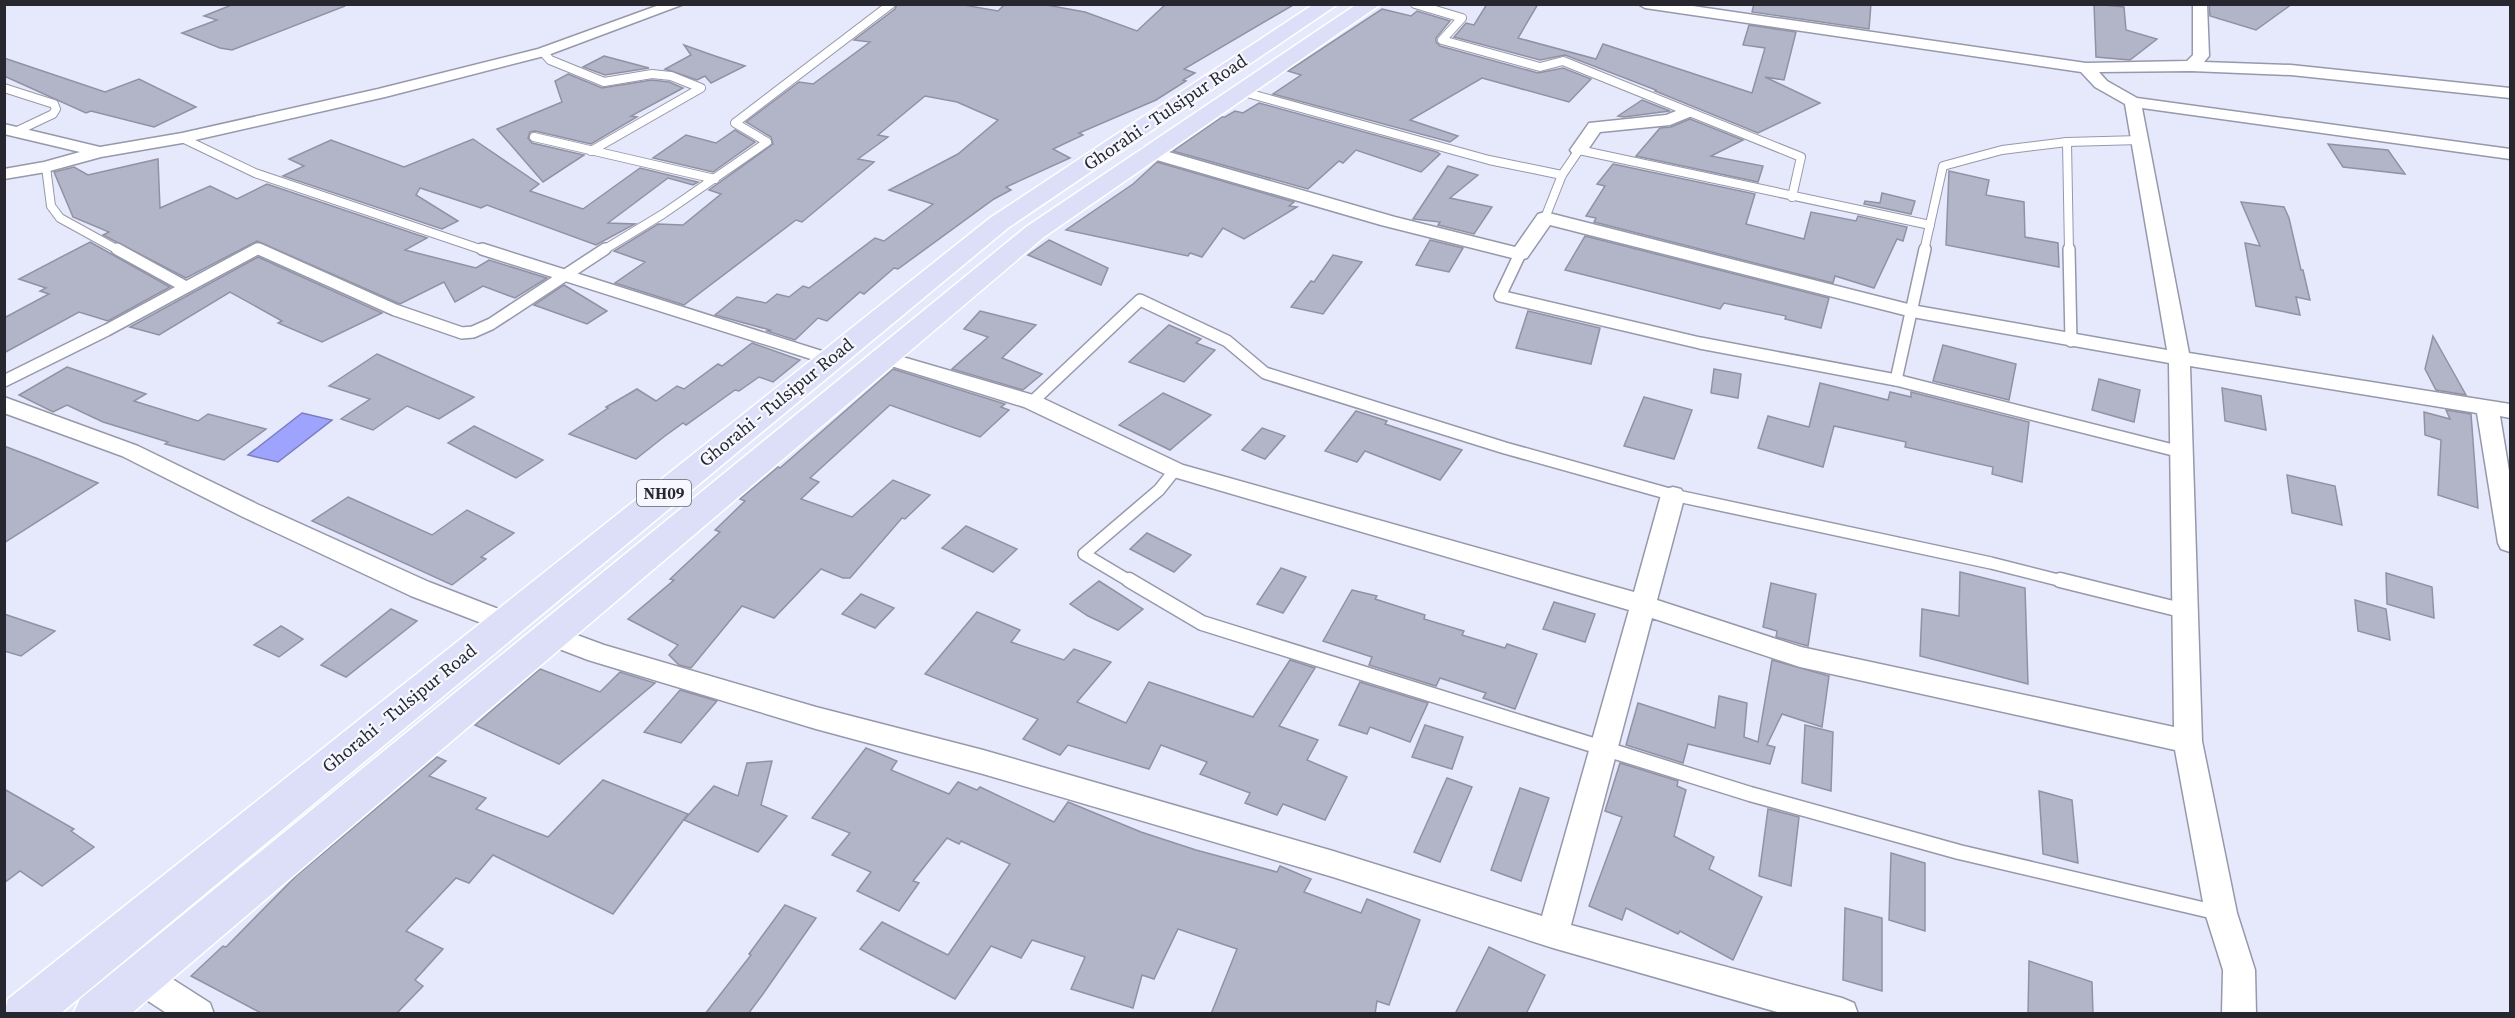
<svg xmlns="http://www.w3.org/2000/svg" width="2515" height="1018" viewBox="0 0 2515 1018" font-family="'Source Serif 4',serif">
  <style>
    .water { fill: #9ea3fd; stroke: #7a7ebf; stroke-width: 1.5 }
    .building { fill: #b2b4c7; stroke: #9092a4; stroke-width: 1.5 }
    .lines { fill: none; stroke-linecap: round; stroke-linejoin: round }
    .service-far2-casing { stroke: #9698ab; stroke-width: 10 }
    .service-far1-casing { stroke: #9698ab; stroke-width: 14 }
    .service-casing { stroke: #9698ab; stroke-width: 17 }
    .minor-casing { stroke: #9698ab; stroke-width: 3 }
    .primary-casing { stroke: #fff; stroke-width: 3 }
    .service-far2 { stroke: #fff; stroke-width: 8 }
    .service-far1 { stroke: #fff; stroke-width: 11 }
    .service { stroke: #fff; stroke-width: 14 }
    .minor { fill: #fff; fill-rule: evenodd }
    .primary { fill: #dddff8; fill-rule: evenodd }
    .labels { text-anchor: middle; dominant-baseline: central; stroke-width: 4.5; stroke-linejoin: round; paint-order: stroke }
    .shield { fill: #f6f7ff; stroke: #65666d; stroke-width: 1.5 }
    .shield-label { font-size: 16px; font-weight: bold; fill: #27282f }
    .street-label { font-size: 18px; fill: #27282f; stroke: #f6f7ff }
  </style>
  <rect width="100%" height="100%" fill="#e6e9fc"/>
  <path class="water" d="M302 413 332 420 278 462 248 455Z"/>
  <g class="building">
    <path d="M234 4H345V6L232 50 220 48 182 33 217 20 204 16Z"/>
    <path d="M897 4H958L998 11 1005 4H1041L1085 12 1137 31 1166 4H1295L1184 69 1195 73 1183 80 1186 81 1156 100 1079 133 1083 135 1053 149 1070 158 1006 187 1011 190 994 199 898 269 894 268 864 294 860 292 827 321 818 318 795 340 767 331 770 330 715 315 737 297 766 303 777 294 789 297 803 286 809 288 875 238 884 241 933 204 889 190 958 154 998 120 957 102 925 96 878 135 888 137 858 159 874 162 802 222 796 220 684 305 615 283 645 262 614 251 658 224 683 225 721 194 709 190 773 144 771 137 746 122 799 82 813 84 870 42 854 40 895 9Z"/>
    <path d="M1487 4H1538L1518 38 1596 59 1603 44 1752 93 1765 48 1743 45 1749 25 1796 32 1784 80 1765 77 1820 103 1758 133 1655 91 1656 90 1565 55 1540 60 1454 37 1466 23 1474 25Z"/>
    <path d="M1754 4H1871L1869 29 1752 12Z"/>
    <path d="M2094 4 2124 7 2126 30 2157 39 2130 60 2096 57Z"/>
    <path d="M2209 4H2292L2256 30 2210 16Z"/>
    <path d="M1382 9 1411 16 1417 11 1450 21 1436 38V42L1440 46 1538 73 1563 68 1591 79 1569 102 1482 78 1410 120 1458 136 1450 142 1273 94 1301 75 1288 71Z"/>
    <path d="M684 45 715 56 745 66 711 83 705 76 697 80 665 69 691 55Z"/>
    <path d="M604 56 649 68 605 75 583 67Z"/>
    <path d="M4 58 105 92 139 79 196 107 154 127 91 111 86 113 4 76Z"/>
    <path d="M568 74 602 88 652 80 669 82 683 88 631 116 637 117 591 144 535 131 530 132 528 138 532 143 584 155 543 182 497 129 562 102 555 81Z"/>
    <path d="M1642 100 1670 111 1624 117 1618 116Z"/>
    <path d="M1259 103 1437 152 1440 154 1421 172 1356 150 1343 163 1339 161 1308 189 1173 151 1222 117H1225L1235 111 1243 113Z"/>
    <path d="M1690 119 1743 140 1711 156 1763 166 1758 182 1636 156 1660 128 1671 127Z"/>
    <path d="M735 130 755 142 713 172 653 158 686 135 716 143Z"/>
    <path d="M473 139 539 184 530 191 583 209 640 168 698 182 693 185 668 178 608 223 635 224 596 245 487 205 481 208 420 188 416 195 458 221 442 229 283 176 304 166 289 159 331 140 404 167Z"/>
    <path d="M2328 144 2388 150 2405 174 2343 167Z"/>
    <path d="M158 159 160 208 210 186 237 199 267 184 427 238 405 250 476 268 489 260 547 278 515 298 483 286 455 302 444 282 400 304 257 241 186 278 103 235 109 232 73 217 54 172 74 167 88 175Z"/>
    <path d="M1157 162 1294 202 1289 206 1297 207 1244 239 1223 228 1202 257 1190 253 1188 256 1066 230 1133 184Z"/>
    <path d="M1613 164 1755 194 1746 224 1804 239 1811 212 1856 221 1858 216 1907 227 1903 241 1897 239 1874 288 1835 276 1833 283 1594 222 1596 218 1586 216 1605 186 1597 184Z"/>
    <path d="M1448 166 1478 175 1450 198 1492 207 1474 234 1438 225 1440 222 1413 219Z"/>
    <path d="M1949 171 1989 180 1986 195 2024 202 2025 237 2058 243 2059 267 1946 245Z"/>
    <path d="M1882 193 1915 201 1911 214 1864 204 1865 201 1880 203Z"/>
    <path d="M2241 202 2284 207 2289 218 2301 270H2303L2310 300 2296 297 2300 315 2256 306 2245 243 2260 246Z"/>
    <path d="M1585 236 1829 298 1821 328 1785 319 1786 316 1724 303 1720 309 1565 270Z"/>
    <path d="M1049 240 1108 268 1101 285 1028 255Z"/>
    <path d="M1430 240 1463 248 1449 272 1416 265Z"/>
    <path d="M90 242 170 287 108 321 79 312 4 353V318L49 294 40 291 46 288 19 279Z"/>
    <path d="M1333 255 1362 262 1323 314 1291 307 1311 281 1314 282Z"/>
    <path d="M258 257 382 313 322 342 278 323 282 321 230 292 159 335 130 327Z"/>
    <path d="M564 285 607 311 587 324 534 305Z"/>
    <path d="M980 311 1036 325 1002 358 1042 374 1023 390 952 369 988 337 964 329Z"/>
    <path d="M1528 311 1600 328 1591 364 1516 348Z"/>
    <path d="M1169 325 1201 339 1196 343 1215 350 1184 382 1129 362Z"/>
    <path d="M2433 336 2466 395 2436 390 2425 369Z"/>
    <path d="M752 343 800 360 773 382 759 377 739 391 735 390 686 425 683 423 665 436 636 459 569 434 608 408 606 407 637 389 656 401 677 386 684 389 718 364 722 366Z"/>
    <path d="M1943 345 2016 364 2009 400 1933 381Z"/>
    <path d="M377 354 474 397 439 419 407 406 373 430 341 419 370 399 329 386Z"/>
    <path d="M67 367 146 394 134 401 198 421 208 414 266 429 224 460 165 444 168 442 103 422 67 405 53 412 19 395Z"/>
    <path d="M893 369 1005 404 1001 407 1009 410 980 437 890 405 810 478 819 482 801 499 852 517 893 480 930 495 905 519 902 518 850 578H843L821 569 774 618 742 606 691 668 679 665 669 655 678 645 628 619 674 580 670 579 720 532 715 530 745 501 740 499 778 467 780 468Z"/>
    <path d="M1714 369 1741 374 1738 398 1711 393Z"/>
    <path d="M2099 379 2140 390 2134 422 2092 410Z"/>
    <path d="M1820 383 1888 400 1890 392 1911 397V392L2029 422 2022 482 1992 474 1993 467 1905 447 1906 442 1834 426 1823 467 1758 448 1768 416 1809 427Z"/>
    <path d="M2222 388 2261 396 2266 430 2225 421Z"/>
    <path d="M1163 393 1211 415 1170 450 1119 425Z"/>
    <path d="M1644 397 1692 410 1674 459 1624 446Z"/>
    <path d="M2446 410 2471 414 2478 508 2438 495 2441 440 2425 435 2424 412 2450 419Z"/>
    <path d="M1356 411 1387 421 1385 424 1462 450 1440 480 1365 451 1357 462 1325 451Z"/>
    <path d="M474 426 543 460 516 478 448 443Z"/>
    <path d="M1262 428 1285 436 1265 459 1242 450Z"/>
    <path d="M4 446 36 458 98 483 4 543Z"/>
    <path d="M2287 475 2335 486 2342 525 2292 513Z"/>
    <path d="M348 497 432 535 467 510 514 533 481 557 486 559 452 585 312 521Z"/>
    <path d="M966 526 1017 549 993 572 942 548Z"/>
    <path d="M1147 533 1191 555 1174 572 1130 549Z"/>
    <path d="M1281 568 1306 577 1283 613 1257 604Z"/>
    <path d="M1960 572 2025 588 2028 684 1920 656 1922 609 1959 616Z"/>
    <path d="M2386 573 2432 587 2434 618 2387 604Z"/>
    <path d="M1099 581 1143 609 1118 630 1088 616 1070 604Z"/>
    <path d="M1771 583 1816 594 1808 646 1776 637 1777 631 1763 627Z"/>
    <path d="M1352 590 1377 596 1375 599 1425 615 1424 619 1464 631 1462 635 1505 648 1507 644 1537 654 1515 709 1483 698 1486 693 1440 678 1436 686 1369 665 1372 657 1323 641Z"/>
    <path d="M861 594 894 608 875 628 842 614Z"/>
    <path d="M2355 600 2386 609 2390 640 2358 631Z"/>
    <path d="M1554 602 1595 614 1585 642 1543 629Z"/>
    <path d="M391 609 417 621 346 677 321 665Z"/>
    <path d="M977 612 1020 630 1011 642 1064 660 1074 649 1111 662 1077 702 1126 723 1149 682 1253 717 1290 660 1315 668 1279 726 1318 740 1307 760 1347 777 1325 820 1283 804 1277 815 1245 803 1250 793 1200 774 1207 762 1161 745 1149 769 1068 745 1060 755 1023 739 1038 719 925 674Z"/>
    <path d="M4 614 55 631 21 656 4 651Z"/>
    <path d="M281 626 303 639 279 657 254 645Z"/>
    <path d="M1772 660 1829 676 1822 727 1782 714 1767 745 1775 747 1770 764 1688 744 1683 763 1626 745 1638 703 1715 728 1719 696 1747 703 1744 737 1758 742Z"/>
    <path d="M540 669 600 692 620 672 655 683 559 764 475 725Z"/>
    <path d="M1360 682 1428 703 1410 742 1370 727 1367 734 1339 725Z"/>
    <path d="M680 690 717 701 681 743 644 732Z"/>
    <path d="M1425 725 1463 737 1452 769 1412 757Z"/>
    <path d="M1805 725 1833 732 1831 791 1802 783Z"/>
    <path d="M866 748 897 761 891 770 949 794 958 782 977 790 980 787 1054 822 1068 802 1141 832 1196 850 1277 872 1280 866 1311 879 1304 892 1361 913 1367 899 1420 920 1389 1005 1377 1001 1375 1014H1211L1237 949 1178 929 1154 979 1142 975 1133 1008 1071 989 1085 957 1032 940 1021 958 991 946 955 999 860 949 882 922 948 955 1010 864 961 841 959 844 947 838 913 881 919 883 899 911 857 891 871 872 832 855 850 833 812 818Z"/>
    <path d="M437 757 446 761 429 776 486 798 476 809 548 837 603 780 688 814 613 914 493 855 469 883 456 878 406 931 443 949 415 980 423 986 396 1014H263L191 976 223 946 226 947 296 876Z"/>
    <path d="M772 761 761 805 787 816 758 852 684 820 714 786 738 796 747 763Z"/>
    <path d="M1620 763 1678 781 1677 786 1686 790 1674 836 1714 857 1709 869 1762 897 1733 960 1680 931 1678 934 1626 908 1622 920 1589 906 1622 817 1605 811Z"/>
    <path d="M1447 778 1472 787 1440 862 1414 852Z"/>
    <path d="M1520 788 1549 798 1521 881 1491 870Z"/>
    <path d="M4 789 74 829 71 831 94 847 42 886 20 871 4 883Z"/>
    <path d="M2039 791 2072 800 2078 863 2043 854Z"/>
    <path d="M1768 809 1799 817 1791 886 1759 876Z"/>
    <path d="M1891 853 1925 863V931L1889 920Z"/>
    <path d="M785 905 816 918 763 994 748 1014H705L751 955 749 954Z"/>
    <path d="M1845 908 1882 918V991L1843 980Z"/>
    <path d="M1489 947 1545 975 1526 1014H1455Z"/>
    <path d="M2029 961 2092 982 2093 1014H2028Z"/>
  </g>
  <g class="lines">
    <defs>
      <g id="service-far2">
        <path d="M1415 4 1462 18 1442 40 1540 67 1563 61 1801 157 1792 197"/>
        <path d="M543 52 550 60 604 82 652 74 671 76 701 88 591 151"/>
        <path d="M4 88 54 104 56 109 53 114 15 132"/>
        <path d="M1240 91 1489 160 1562 175"/>
        <path d="M534 137 715 179"/>
        <path d="M182 138 255 173 486 251"/>
        <path d="M2067 142 2069 251"/>
        <path d="M46 167 51 206 60 218 120 251"/>
        <path d="M1545 218 1562 175 1579 150 1930 225"/>
        <path d="M254 251 258 249 262 251"/>
        <path d="M602 251 663 214 767 142 735 123 891 4"/>
        <path d="M1924 251 1943 166 2002 150 2067 142 2140 140"/>
      </g>
      <g id="service-far1">
        <path d="M117 249 186 287"/>
        <path d="M259 249 395 310 462 333 473 332 491 324 605 249"/>
        <path d="M482 249 829 359"/>
        <path d="M2069 249 2071 341"/>
        <path d="M1520 254 1500 296 1700 343 1896 380 2181 452"/>
        <path d="M1896 380 1925 249"/>
        <path d="M4 381 107 330 257 249"/>
        <path d="M1032 402 1140 300 1227 341 1265 373 1505 448 1673 495 1991 563 2066 582"/>
        <path d="M1131 582 1084 554 1159 490 1175 470"/>
      </g>
      <g id="service">
        <path d="M1129 580 1202 623 1750 794 1959 852 2219 913"/>
        <path d="M2060 580 2185 611"/>
      </g>
      <g id="minor">
        <path d="M662 4H684L548 55 385 97 182 143 101 157 46 172 4 179V169L44 162 80 152 4 134V124L100 147 182 133 378 89 538 49Z"/>
        <path d="M1638 4H1679L2086 63 2187 61 2193 55V4H2207L2209 56 2204 62 2291 65 2510 88V98L2291 75 2191 71 2099 72 2107 81 2137 98 2510 149V159L2142 108 2189 353 2510 404V418L2500 416 2510 477V552L2501 549 2498 543 2477 413 2190 366 2202 741 2237 913 2255 970 2256 1014H2222L2223 970 2205 913 2175 750 1800 667 1652 618 1571 925 1842 998 1854 1003 1858 1014H1784L1553 948 1333 877 983 774 816 729 588 660 541 642 537 635 541 628 550 625 604 645 816 707 983 750 1333 851 1542 916 1629 610 1167 475 1024 407 875 361 871 357 875 353 882 351 1040 397 1183 465 1634 592 1661 495 1665 489 1673 487 1681 489 1685 495 1657 600 1801 647 2174 727 2169 363 1912 317 1550 225 1527 258 1520 260 1381 225 1143 156 1140 152 1143 148H1155L1395 217 1515 247 1538 214 1545 212 1912 305 2167 350 2125 104 2095 87 2081 72 1645 8Z"/>
        <path d="M1686 107 1694 112 1692 116 1670 125 1600 132 1585 154H1573L1570 150 1589 123 1666 115Z"/>
        <path d="M4 397 138 446 259 505 429 582 514 615 518 622 514 629 505 632 411 596 243 517 122 456 4 413Z"/>
        <path d="M140 962 152 966 210 1003 214 1014H168L128 988 124 977 128 966Z"/>
      </g>
      <g id="primary">
        <path d="M1314 4H1338L1008 228 60 1014H4L8 999 990 218Z"/>
        <path d="M1357 4H1381L1044 237 131 1014H73L80 999 1026 227Z"/>
      </g>
    </defs>
    <use href="#service-far2" class="service-far2-casing"/>
    <use href="#service-far1" class="service-far1-casing"/>
    <use href="#service" class="service-casing"/>
    <use href="#minor" class="minor-casing"/>
    <use href="#primary" class="primary-casing"/>
    <use href="#service-far2" class="service-far2"/>
    <use href="#service-far1" class="service-far1"/>
    <use href="#service" class="service"/>
    <use href="#minor" class="minor"/>
    <use href="#primary" class="primary"/>
  </g>
  <g class="labels">
    <rect class="shield" x="637" y="480" width="54" height="26" rx="4.5"/>
    <g class="shield-label">
      <text x="664" y="493">NH09</text>
    </g>
    <g class="street-label">
      <text transform="translate(1165 112) rotate(-34)">Ghorahi - Tulsipur Road</text>
      <text transform="translate(776 402) rotate(-39)">Ghorahi - Tulsipur Road</text>
      <text transform="translate(399 708) rotate(-39)">Ghorahi - Tulsipur Road</text>
    </g>
  </g>
  <rect width="2515" height="1018" fill="none" stroke="#27282f" stroke-width="12"/>
</svg>
